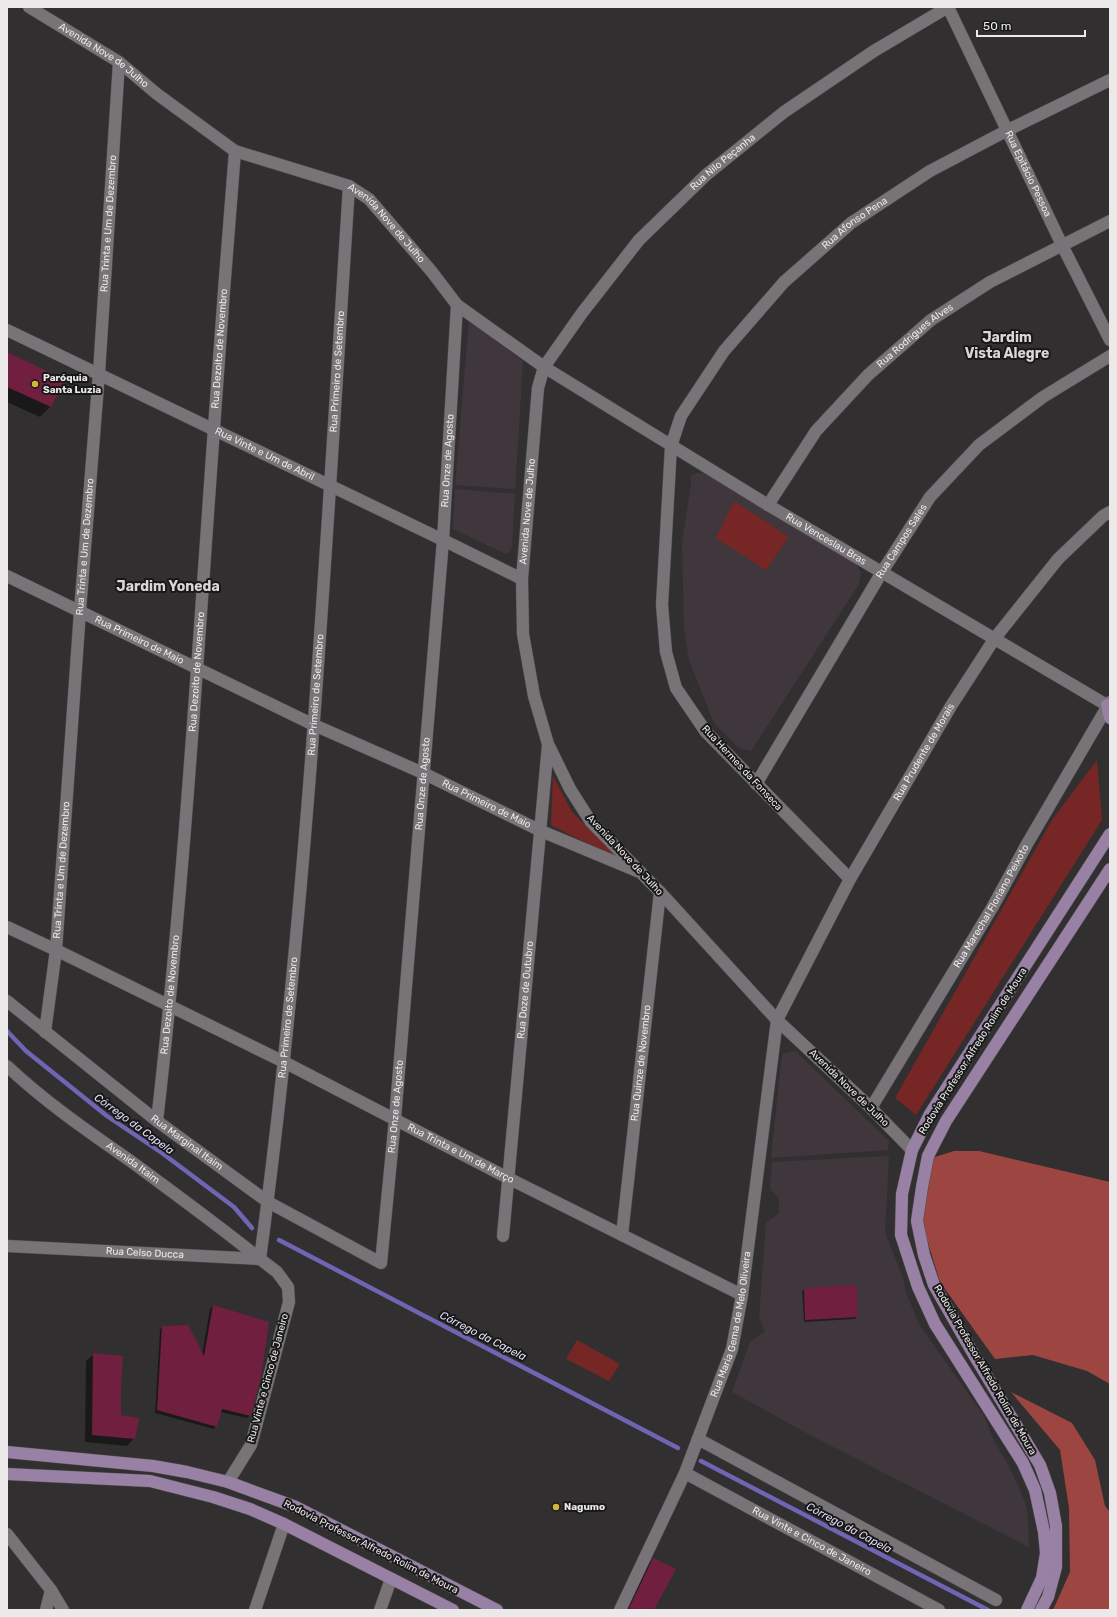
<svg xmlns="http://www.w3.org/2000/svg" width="1117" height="1617" viewBox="0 0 1117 1617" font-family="Rubik,sans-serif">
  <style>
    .built { fill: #40373d }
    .green { fill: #762624 }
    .forest { fill: #9d4641 }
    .shadow { fill: #0007 }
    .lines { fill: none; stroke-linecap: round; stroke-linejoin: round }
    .stream { stroke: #6f65b2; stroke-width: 4.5 }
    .building { fill: #711f3f }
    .minor-casing { stroke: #504e4f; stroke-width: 13 }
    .tertiary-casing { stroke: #504e4f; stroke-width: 13 }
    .primary-casing { stroke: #504e4f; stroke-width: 13 }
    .minor { stroke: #777376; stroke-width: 12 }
    .tertiary { stroke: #777376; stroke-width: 12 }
    .primary { stroke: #9881a4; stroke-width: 12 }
    .poi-dot { fill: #d0b736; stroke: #191819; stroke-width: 1.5 }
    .labels { text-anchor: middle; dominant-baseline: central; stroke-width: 4; stroke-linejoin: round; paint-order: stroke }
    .street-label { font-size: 10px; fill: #ebe9ea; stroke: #191819 }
    .poi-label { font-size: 10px; font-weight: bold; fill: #ebe9ea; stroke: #191819; text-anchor: start }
    .water-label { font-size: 11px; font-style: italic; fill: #dfdef4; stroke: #191819 }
    .district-label { font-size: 14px; font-weight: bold; fill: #d9d5d8; stroke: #191819 }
  </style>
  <rect width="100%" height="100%" fill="#322f31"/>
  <g class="built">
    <path d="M469 321 523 361 515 489 455 485Z"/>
    <path d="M697 473H705L856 564 861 572 859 584 751 751 739 748 714 723 689 660 684 628 682 542 691 485V476Z"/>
    <path d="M455 489 515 494 512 546 510 551 506 554 453 529Z"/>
    <path d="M795 1051 889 1141 888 1150 771 1158 782 1054Z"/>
    <path d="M889 1156 885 1232 903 1278 906 1293 919 1324 984 1416 993 1439 1010 1468 1025 1502 1028 1517 1029 1547 814 1437 732 1392 750 1342 765 1331 759 1318 766 1223 779 1213V1199L770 1189 772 1162Z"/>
  </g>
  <g class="green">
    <path d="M734 501 789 537 766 570 716 538Z"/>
    <path d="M1097 760 1102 820 916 1115 895 1098 1052 820Z"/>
    <path d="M553 776 572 812 615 855 574 837 551 825Z"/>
    <path d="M577 1340 620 1364 609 1381 566 1359Z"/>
  </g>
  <g class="forest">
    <path d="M954 1151H979L1110 1182V1384L1087 1371 1033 1355 995 1359 940 1282 921 1220 932 1158Z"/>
    <path d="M1011 1392 1072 1423 1095 1460 1105 1506 1110 1512V1610H1053L1070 1572 1069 1508 1060 1450Z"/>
  </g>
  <g class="shadow">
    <path d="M7 354 50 407 40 417 7 402Z"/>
    <path d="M856 1286 857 1316 855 1319 804 1322 802 1291 804 1289Z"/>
    <path d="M213 1306 250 1415 247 1418 220 1412 216 1426 214 1429 155 1413 160 1330 162 1327 202 1355 210 1309Z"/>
    <path d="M94 1354 120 1388V1416L134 1438 127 1446 85 1442 86 1361Z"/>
    <path d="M653 1559V1610H625L646 1567Z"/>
  </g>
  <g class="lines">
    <g class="stream">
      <path d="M7 1031 26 1051 107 1116 162 1153 234 1207 252 1228"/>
      <path d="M279 1240 678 1448"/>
      <path d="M701 1461 988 1610"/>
    </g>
  </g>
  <g class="building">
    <path d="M7 352 65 380 51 407 7 387Z"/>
    <path d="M857 1285 858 1317 805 1320 804 1288Z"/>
    <path d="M213 1305 269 1322 261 1377 251 1416 222 1409 217 1427 157 1410 162 1326 188 1325 204 1356Z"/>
    <path d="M93 1353 123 1356 121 1388V1415L139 1418 135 1439 92 1435Z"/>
    <path d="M653 1558 676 1569 654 1610H628Z"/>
  </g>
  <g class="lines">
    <defs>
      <g id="minor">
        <path id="s1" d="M29 7 119 62 157 94 235 151 349 186 369 199 432 272 457 305 544 367 768 505 1110 707"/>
        <path id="s2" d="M948 7 1062 245 1110 340"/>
        <path id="s3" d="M7 330 443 540 522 579"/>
        <path id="s4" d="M768 505 816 431 868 375 931 320 990 282 1110 221"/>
        <path id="s5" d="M7 576 314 725 423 773 541 831 637 871"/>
        <path id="s6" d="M756 784 882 572 930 497 979 445 1043 397 1110 356"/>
        <path id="s7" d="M850 879 706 732 676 688 666 652 662 605 671 446 681 416 724 351 784 282 851 223 930 171 1006 131 1110 80"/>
        <path id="s8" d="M7 927 56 950 284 1062 508 1178 742 1295"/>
        <path id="s9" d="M7 1001 157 1121 268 1202 381 1263 395 1119 443 540 457 305"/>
        <path id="s10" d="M45 1032 56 950 80 611 99 373 119 62"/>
        <path id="s11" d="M7 1066C45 1102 89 1132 132 1162 175 1194 218 1225 260 1259"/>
        <path id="s12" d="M871 1108 992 908 1027 844 1110 702"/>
        <path id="s13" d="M157 1121C184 886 198 650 215 414 221 326 228 239 235 151"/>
        <path id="s14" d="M912 1150 871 1108 777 1020 660 892 591 822 570 789 548 744 534 696 523 634 522 579 538 388 544 367 582 313 639 240 706 175 784 112 874 51 948 7"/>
        <path id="s15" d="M622 1235 660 892"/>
        <path id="s16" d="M503 1236 548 745"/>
        <path id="s17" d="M7 1246 260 1259 277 1272 288 1287 289 1302 251 1445 228 1482"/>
        <path id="s18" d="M260 1259C308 903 326 544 349 186"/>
        <path d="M698 1439 996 1600"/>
        <path id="s19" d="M685 1473 939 1610"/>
        <path d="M46 1610 51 1590"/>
        <path d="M255 1610 284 1524"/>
        <path d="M380 1610 391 1579"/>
        <path id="s20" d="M620 1610 685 1473 732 1349 742 1295 777 1020 850 879 951 706 995 638 1058 559 1103 516 1110 512"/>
      </g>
      <path id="tertiary" d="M7 1534 51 1590 63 1610"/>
      <g id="primary">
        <path d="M1107 705 1110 718"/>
        <path d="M7 1452 153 1466 187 1472 228 1482 296 1507 497 1610"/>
        <path d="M7 1474 150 1481 213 1497 250 1509 284 1524 453 1610"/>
        <path d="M1027 1610 1042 1578 1046 1553 1044 1532 1035 1490 1023 1463 935 1324 918 1287 901 1235 902 1194 912 1150 930 1114 1110 834"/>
        <path d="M1041 1610 1048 1597 1056 1567V1526L1050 1493 1040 1465 974 1355 934 1285 924 1255 917 1221 922 1187 928 1156 946 1121 1110 869"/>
      </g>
    </defs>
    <use href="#minor" class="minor-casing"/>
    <use href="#tertiary" class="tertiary-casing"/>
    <use href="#primary" class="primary-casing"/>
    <use href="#minor" class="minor"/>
    <use href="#tertiary" class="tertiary"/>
    <use href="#primary" class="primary"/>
  </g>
  <g class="poi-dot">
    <circle cx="35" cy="384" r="4"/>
    <circle cx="556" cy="1507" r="4"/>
  </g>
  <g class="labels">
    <g class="street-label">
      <text stroke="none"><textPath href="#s1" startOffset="89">Avenida Nove de Julho</textPath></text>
      <text stroke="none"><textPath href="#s14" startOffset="1203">Rua Nilo Peçanha</textPath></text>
      <text stroke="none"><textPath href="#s2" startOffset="185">Rua Epitácio Pessoa</textPath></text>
      <text stroke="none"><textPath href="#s10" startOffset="811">Rua Trinta e Um de Dezembro</textPath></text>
      <text stroke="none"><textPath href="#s7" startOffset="796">Rua Afonso Pena</textPath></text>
      <text stroke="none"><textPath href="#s1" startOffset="424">Avenida Nove de Julho</textPath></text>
      <text stroke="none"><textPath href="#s4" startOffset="226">Rua Rodrigues Alves</textPath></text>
      <text stroke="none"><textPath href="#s13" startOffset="775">Rua Dezoito de Novembro</textPath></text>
      <text stroke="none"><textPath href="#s18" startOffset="891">Rua Primeiro de Setembro</textPath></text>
      <text stroke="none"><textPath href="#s3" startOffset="286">Rua Vinte e Um de Abril</textPath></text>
      <text stroke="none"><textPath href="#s9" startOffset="1263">Rua Onze de Agosto</textPath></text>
      <text stroke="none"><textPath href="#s14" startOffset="784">Avenida Nove de Julho</textPath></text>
      <text stroke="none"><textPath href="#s1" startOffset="970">Rua Venceslau Bras</textPath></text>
      <text stroke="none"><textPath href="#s6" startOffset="283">Rua Campos Sales</textPath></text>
      <text stroke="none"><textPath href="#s10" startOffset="487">Rua Trinta e Um de Dezembro</textPath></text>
      <text stroke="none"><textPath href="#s5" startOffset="147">Rua Primeiro de Maio</textPath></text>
      <text stroke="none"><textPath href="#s13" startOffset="451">Rua Dezoito de Novembro</textPath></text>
      <text stroke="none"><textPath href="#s18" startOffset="567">Rua Primeiro de Setembro</textPath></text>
      <text stroke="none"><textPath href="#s20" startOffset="922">Rua Prudente de Morais</textPath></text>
      <text transform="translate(742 768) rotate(47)">Rua Hermes da Fonseca</text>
      <text stroke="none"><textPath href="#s9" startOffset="939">Rua Onze de Agosto</textPath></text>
      <text stroke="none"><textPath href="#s5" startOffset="531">Rua Primeiro de Maio</textPath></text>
      <text transform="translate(625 855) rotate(47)">Avenida Nove de Julho</text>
      <text stroke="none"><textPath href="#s10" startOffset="163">Rua Trinta e Um de Dezembro</textPath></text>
      <text stroke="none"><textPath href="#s12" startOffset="235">Rua Marechal Floriano Peixoto</textPath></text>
      <text stroke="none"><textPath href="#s16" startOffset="247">Rua Doze de Outubro</textPath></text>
      <text stroke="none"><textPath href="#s13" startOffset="127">Rua Dezoito de Novembro</textPath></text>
      <text stroke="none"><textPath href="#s18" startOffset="243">Rua Primeiro de Setembro</textPath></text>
      <text transform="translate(973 1051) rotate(-58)">Rodovia Professor Alfredo Rolim de Moura</text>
      <text stroke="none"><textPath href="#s15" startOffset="173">Rua Quinze de Novembro</textPath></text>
      <text transform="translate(849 1088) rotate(44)">Avenida Nove de Julho</text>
      <text stroke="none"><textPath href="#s9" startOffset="615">Rua Onze de Agosto</textPath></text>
      <text stroke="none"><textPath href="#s9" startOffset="229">Rua Marginal Itaim</textPath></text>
      <text stroke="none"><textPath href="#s8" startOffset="507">Rua Trinta e Um de Março</textPath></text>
      <text stroke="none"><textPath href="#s11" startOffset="159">Avenida Itaim</textPath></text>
      <text stroke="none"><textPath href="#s17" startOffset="138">Rua Celso Ducca</textPath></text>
      <text stroke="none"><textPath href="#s20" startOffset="308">Rua Maria Gema de Melo Oliveira</textPath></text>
      <text transform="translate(985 1370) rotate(60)">Rodovia Professor Alfredo Rolim de Moura</text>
      <text transform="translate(268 1378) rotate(-75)">Rua Vinte e Cinco de Janeiro</text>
      <text stroke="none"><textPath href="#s19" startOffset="144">Rua Vinte e Cinco de Janeiro</textPath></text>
      <text transform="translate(371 1547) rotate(27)">Rodovia Professor Alfredo Rolim de Moura</text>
    </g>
    <g class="poi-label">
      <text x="43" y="378">Paróquia<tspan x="43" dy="12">Santa Luzia</tspan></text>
      <text x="564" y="1507">Nagumo</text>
    </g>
    <g class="water-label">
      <text transform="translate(134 1124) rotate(36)">Córrego da Capela</text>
      <text transform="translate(483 1336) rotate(27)">Córrego da Capela</text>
      <text transform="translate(849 1528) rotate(28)">Córrego da Capela</text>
    </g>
    <g class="district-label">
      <text x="1007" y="337">Jardim<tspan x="1007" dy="16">Vista Alegre</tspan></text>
      <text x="168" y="586">Jardim Yoneda</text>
    </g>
  </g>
  <rect width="1117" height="1617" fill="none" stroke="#ebe9ea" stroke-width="16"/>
  <path d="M977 30v6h108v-6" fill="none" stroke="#ebe9ea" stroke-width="2"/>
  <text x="983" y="30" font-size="12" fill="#ebe9ea" stroke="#191819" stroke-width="3" paint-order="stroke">50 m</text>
</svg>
